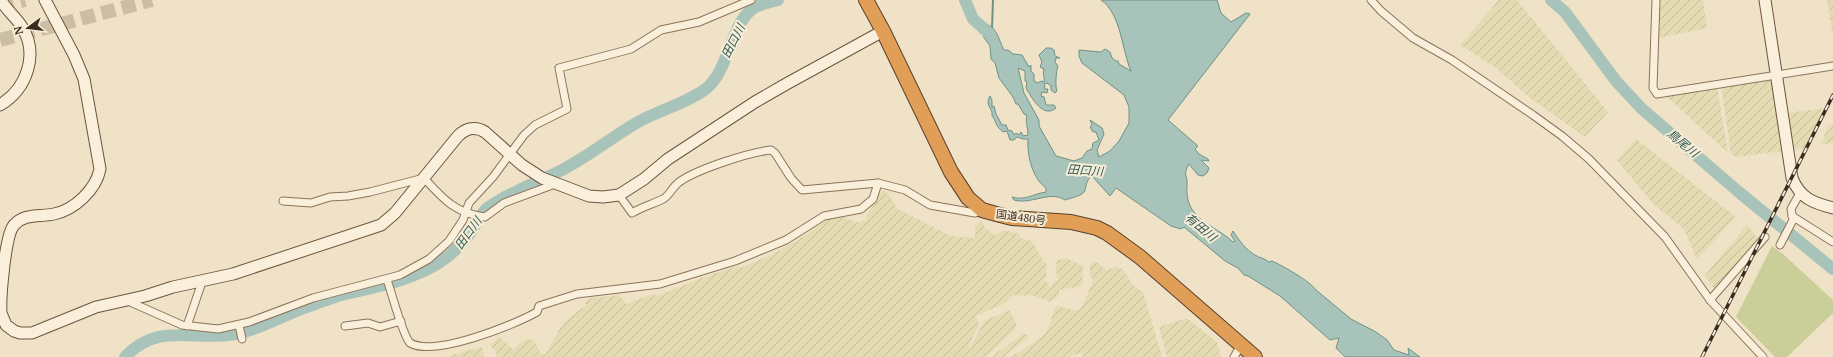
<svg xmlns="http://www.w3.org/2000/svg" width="1833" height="357" viewBox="0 0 1833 357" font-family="'PT Serif','Noto Sans JP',serif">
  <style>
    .farmland { fill: url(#farmland-furrows) }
    .pitch { fill: #cace99 }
    .water { fill: #a8c3ba; stroke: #6e9288 }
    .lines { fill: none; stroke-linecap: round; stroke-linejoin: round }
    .stream { stroke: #6e9288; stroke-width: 2 }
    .river { stroke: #a8c3ba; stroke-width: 12 }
    .highway-tunnel { stroke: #ccbea5; stroke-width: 14; stroke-dasharray: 14 7; stroke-linecap: butt }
    .street-casing { stroke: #8c735b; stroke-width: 9 }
    .secondary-casing { stroke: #6e543e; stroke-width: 13 }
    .highway-casing { stroke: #59412f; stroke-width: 16 }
    .street { stroke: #faefda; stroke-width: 7 }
    .secondary { stroke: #faefda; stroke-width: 11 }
    .highway { stroke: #e09e56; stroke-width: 14 }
    .rail-casing { stroke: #3b2c1f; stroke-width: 3.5 }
    .rail { stroke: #f7ecd6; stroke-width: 2; stroke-dasharray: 6; stroke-linecap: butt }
    .labels { text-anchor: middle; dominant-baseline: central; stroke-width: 4; stroke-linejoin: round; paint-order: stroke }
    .street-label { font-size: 11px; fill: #3b2c1f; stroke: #f7ecd6 }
    .water-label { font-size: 12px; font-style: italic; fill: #2e5b57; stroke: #f7ecd6 }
  </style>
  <defs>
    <pattern id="farmland-furrows" width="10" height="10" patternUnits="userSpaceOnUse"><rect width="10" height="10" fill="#e5dbb3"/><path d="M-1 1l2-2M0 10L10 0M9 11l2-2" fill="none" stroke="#c5bc9a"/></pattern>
  </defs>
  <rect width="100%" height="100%" fill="#f0e2c6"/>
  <g class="farmland">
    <path d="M1499 0H1517L1608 112 1585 137 1530 98 1496 68 1460 45Z"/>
    <path d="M1659 0H1703L1707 28 1658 38Z"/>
    <path d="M1827 0H1833V36Z"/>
    <path d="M1771 78 1775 82 1783 151 1736 157 1731 154 1721 86Z"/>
    <path d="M1717 87 1728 153 1666 96Z"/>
    <path d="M1824 108 1806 147 1792 150 1787 113Z"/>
    <path d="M1833 124V143L1821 145 1828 125Z"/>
    <path d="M1636 139 1736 217 1697 259 1684 229 1653 204 1617 160Z"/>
    <path d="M881 191H886L898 209 951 236 975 238V226L982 220 985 228 995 235 1004 230 1019 234 1021 238 1031 241 1035 246 1043 261 1046 263 1047 275 1045 279 1050 287 1057 280 1056 264 1058 260 1066 258 1083 266 1082 286 1059 290V296L1050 302 1035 296 1014 295 1005 303 976 316 979 325 968 347 970 349 984 321 1009 310 1017 325 1014 331 986 357H497L496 352 490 345 499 337 514 350 516 346 527 339 533 340 541 354 545 355 563 323 586 305 585 301 591 298 620 295 626 304 653 294 656 296 667 292 701 278 738 266 740 268 771 255 803 237 828 219 846 217V220H852L854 223 867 220 866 216 874 205Z"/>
    <path d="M1747 225 1757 237 1747 256 1716 292 1705 275Z"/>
    <path d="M1094 261 1100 264 1102 267 1107 270 1116 267 1124 270 1133 285 1143 292 1162 357H1082V354L1080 353 1069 357H1011L1042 337 1048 329 1054 310 1057 306 1078 311 1082 307 1092 283 1093 279 1090 277V265Z"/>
    <path d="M1187 318 1217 342 1221 357H1167L1159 327Z"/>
    <path d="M1023 334 1029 335 1028 338 1006 354 1005 357H993L996 353Z"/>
    <path d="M480 347 482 348 484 357H446Z"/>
  </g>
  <path class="pitch" d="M1772 246 1783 254 1833 300V313L1787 357H1775L1736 317Z"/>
  <path class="water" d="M1101 0H1217L1221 13 1231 22 1246 13 1250 14 1168 120 1198 146 1195 149 1199 154 1208 159 1209 161 1201 160 1209 168 1207 173 1203 176 1198 175 1189 164C1182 176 1188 174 1187 185 1184 220 1214 224 1233 242L1235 241 1231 235 1233 231C1239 240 1245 249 1255 255 1260 258 1264 258 1269 262L1272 261C1283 266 1310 281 1316 290L1351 319 1376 332 1387 340 1394 350 1409 355 1408 348 1420 357H1345L1336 348 1339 338 1330 340 1280 296 1248 276 1244 275 1238 268 1225 261 1184 227 1181 229 1171 226 1116 188 1110 196 1092 176C1086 181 1087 183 1085 190 1084 196 1070 198 1065 200 1050 190 1031 205 1014 200L1012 197C1024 201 1033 194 1046 192V188C1032 178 1027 155 1028 139H1023L1017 137 1014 140H1010L1007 131 1003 132C995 126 996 120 992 116V112C989 106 986 102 990 96L992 100V107L994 106 996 114 1002 125H1006L1008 130 1012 131 1014 135 1016 133 1019 135 1021 132 1023 136 1028 135C1028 127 1025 122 1027 115L1024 114 1018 104H1016L1013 97 999 78 995 63 991 59 990 46 983 36 985 34 984 32 980 33 975 26C978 23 979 23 984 24 997 25 998 39 1004 50H1008L1013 54 1022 55 1029 67 1031 65V71L1034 74V81L1038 83 1041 81 1044 82C1045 77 1042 74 1044 69L1040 67 1042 62 1039 55 1046 48H1051L1054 50 1055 56 1060 58H1056L1055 62 1058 66C1056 71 1055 87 1057 91L1055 93 1051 90V86L1047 83 1044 84 1045 86 1044 89H1048L1047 93 1042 92 1041 96 1044 97 1046 105H1054L1056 108C1043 119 1032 98 1026 88L1027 82 1025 81V71L1018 68 1024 93 1039 120V126L1056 156 1074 161 1082 158 1087 151 1092 149 1093 143 1099 140 1096 132H1093L1090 127 1092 125 1090 120 1102 128 1104 134 1097 150 1099 157 1110 151 1119 141 1129 123V107L1124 95 1082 63 1079 56V50L1101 52 1105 49 1110 52 1112 58 1116 61H1118L1119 64 1131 71C1122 51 1121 13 1101 0Z"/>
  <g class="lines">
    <path class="stream" d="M992 29 993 0"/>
    <g class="river">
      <path d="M965 0 973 19 990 34"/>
      <path d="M1551 0 1565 12 1616 81 1642 109 1740 193 1833 269"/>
      <path d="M125 357C159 321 193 342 235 334 259 330 281 316 304 308 318 303 331 298 345 294 375 287 403 282 430 268 447 259 460 247 471 232 477 223 479 214 489 207 512 191 538 182 562 170 589 156 612 137 638 122 658 111 692 101 708 87 729 68 730 27 752 9 759 4 770 2 778 0"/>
    </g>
    <g class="highway-tunnel">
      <path d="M0 7 25 0"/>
      <path d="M0 40 152 0"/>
    </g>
    <defs>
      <g id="street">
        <path d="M1371 0 1381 11 1413 38 1452 60 1533 115 1562 136 1589 159 1665 237 1710 300 1763 357"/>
        <path d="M1656 0 1653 88 1657 94 1833 66"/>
        <path d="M619 195 632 213C642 207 653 204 663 199 669 196 672 188 678 183 694 170 750 152 771 150L775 153 791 178 802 190 878 183 905 190 930 205 975 213 982 210"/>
        <path d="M283 201 311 203 330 197 348 196 370 192 424 178C443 199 455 213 485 217L504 203 555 184"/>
        <path d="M1792 216 1833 242"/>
        <path d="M1780 245 1793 220 1791 209 1800 193"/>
        <path d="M387 280C392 293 402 334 410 343 434 357 512 326 537 312L539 306 577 294 660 284 735 261 786 240 824 216 861 209 873 199 878 183"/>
        <path d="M1710 300 1765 237"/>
        <path d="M128 301 182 325 218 329 249 322 313 298 400 275 429 259 449 241 463 220 469 203 493 177 524 135 535 125 567 109 559 68 631 49 661 30 699 22 751 0"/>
        <path d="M239 325 242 339"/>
        <path d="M187 326 202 282"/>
        <path d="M345 326 368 323 380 327 401 321"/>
        <path d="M1234 357 1241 345"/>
      </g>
      <g id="secondary">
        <path d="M45 0 74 55 84 79 100 169C96 190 74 210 54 214 39 217 25 213 14 225 5 235 0 298 1 313L6 325 14 331 20 333H32L96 307 145 296 173 287 233 274 381 225 395 213 458 136C466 128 476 126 485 132L522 165 542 178 589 196 603 197 619 195 644 179 668 159 755 102 788 83 883 31"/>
        <path d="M1765 0 1792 178C1800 198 1813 203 1833 208"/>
        <path d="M0 105C27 89 39 54 22 27 16 17 6 10 1 0"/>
      </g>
      <path id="highway" d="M866 0 883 31 951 172 968 198 982 210 1000 215 1012 218 1071 222 1097 228 1107 233 1140 257 1255 357"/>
    </defs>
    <use href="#street" class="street-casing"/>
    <use href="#secondary" class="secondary-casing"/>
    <use href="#highway" class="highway-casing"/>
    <use href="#street" class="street"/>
    <use href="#secondary" class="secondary"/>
    <use href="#highway" class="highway"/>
    <defs>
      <path id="rail" d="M1702 357 1833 95"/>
    </defs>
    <use href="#rail" class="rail-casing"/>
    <use href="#rail" class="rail"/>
  </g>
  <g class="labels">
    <g class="street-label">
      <text transform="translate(1021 217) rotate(8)">国道480号</text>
    </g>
    <g class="water-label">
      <text transform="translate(733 41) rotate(-63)">田口川</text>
      <text transform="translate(1683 143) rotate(40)">鳥尾川</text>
      <text transform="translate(1085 170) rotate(4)">田口川</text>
      <text transform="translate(1201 227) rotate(40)">有田川</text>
      <text transform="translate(468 233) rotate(-54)">田口川</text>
    </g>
  </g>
  <g transform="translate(28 28) rotate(255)" stroke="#f7ecd6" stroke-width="3" paint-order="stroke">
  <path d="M0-3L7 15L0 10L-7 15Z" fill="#3b2c1f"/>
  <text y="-6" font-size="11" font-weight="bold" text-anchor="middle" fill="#3b2c1f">N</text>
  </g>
</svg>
